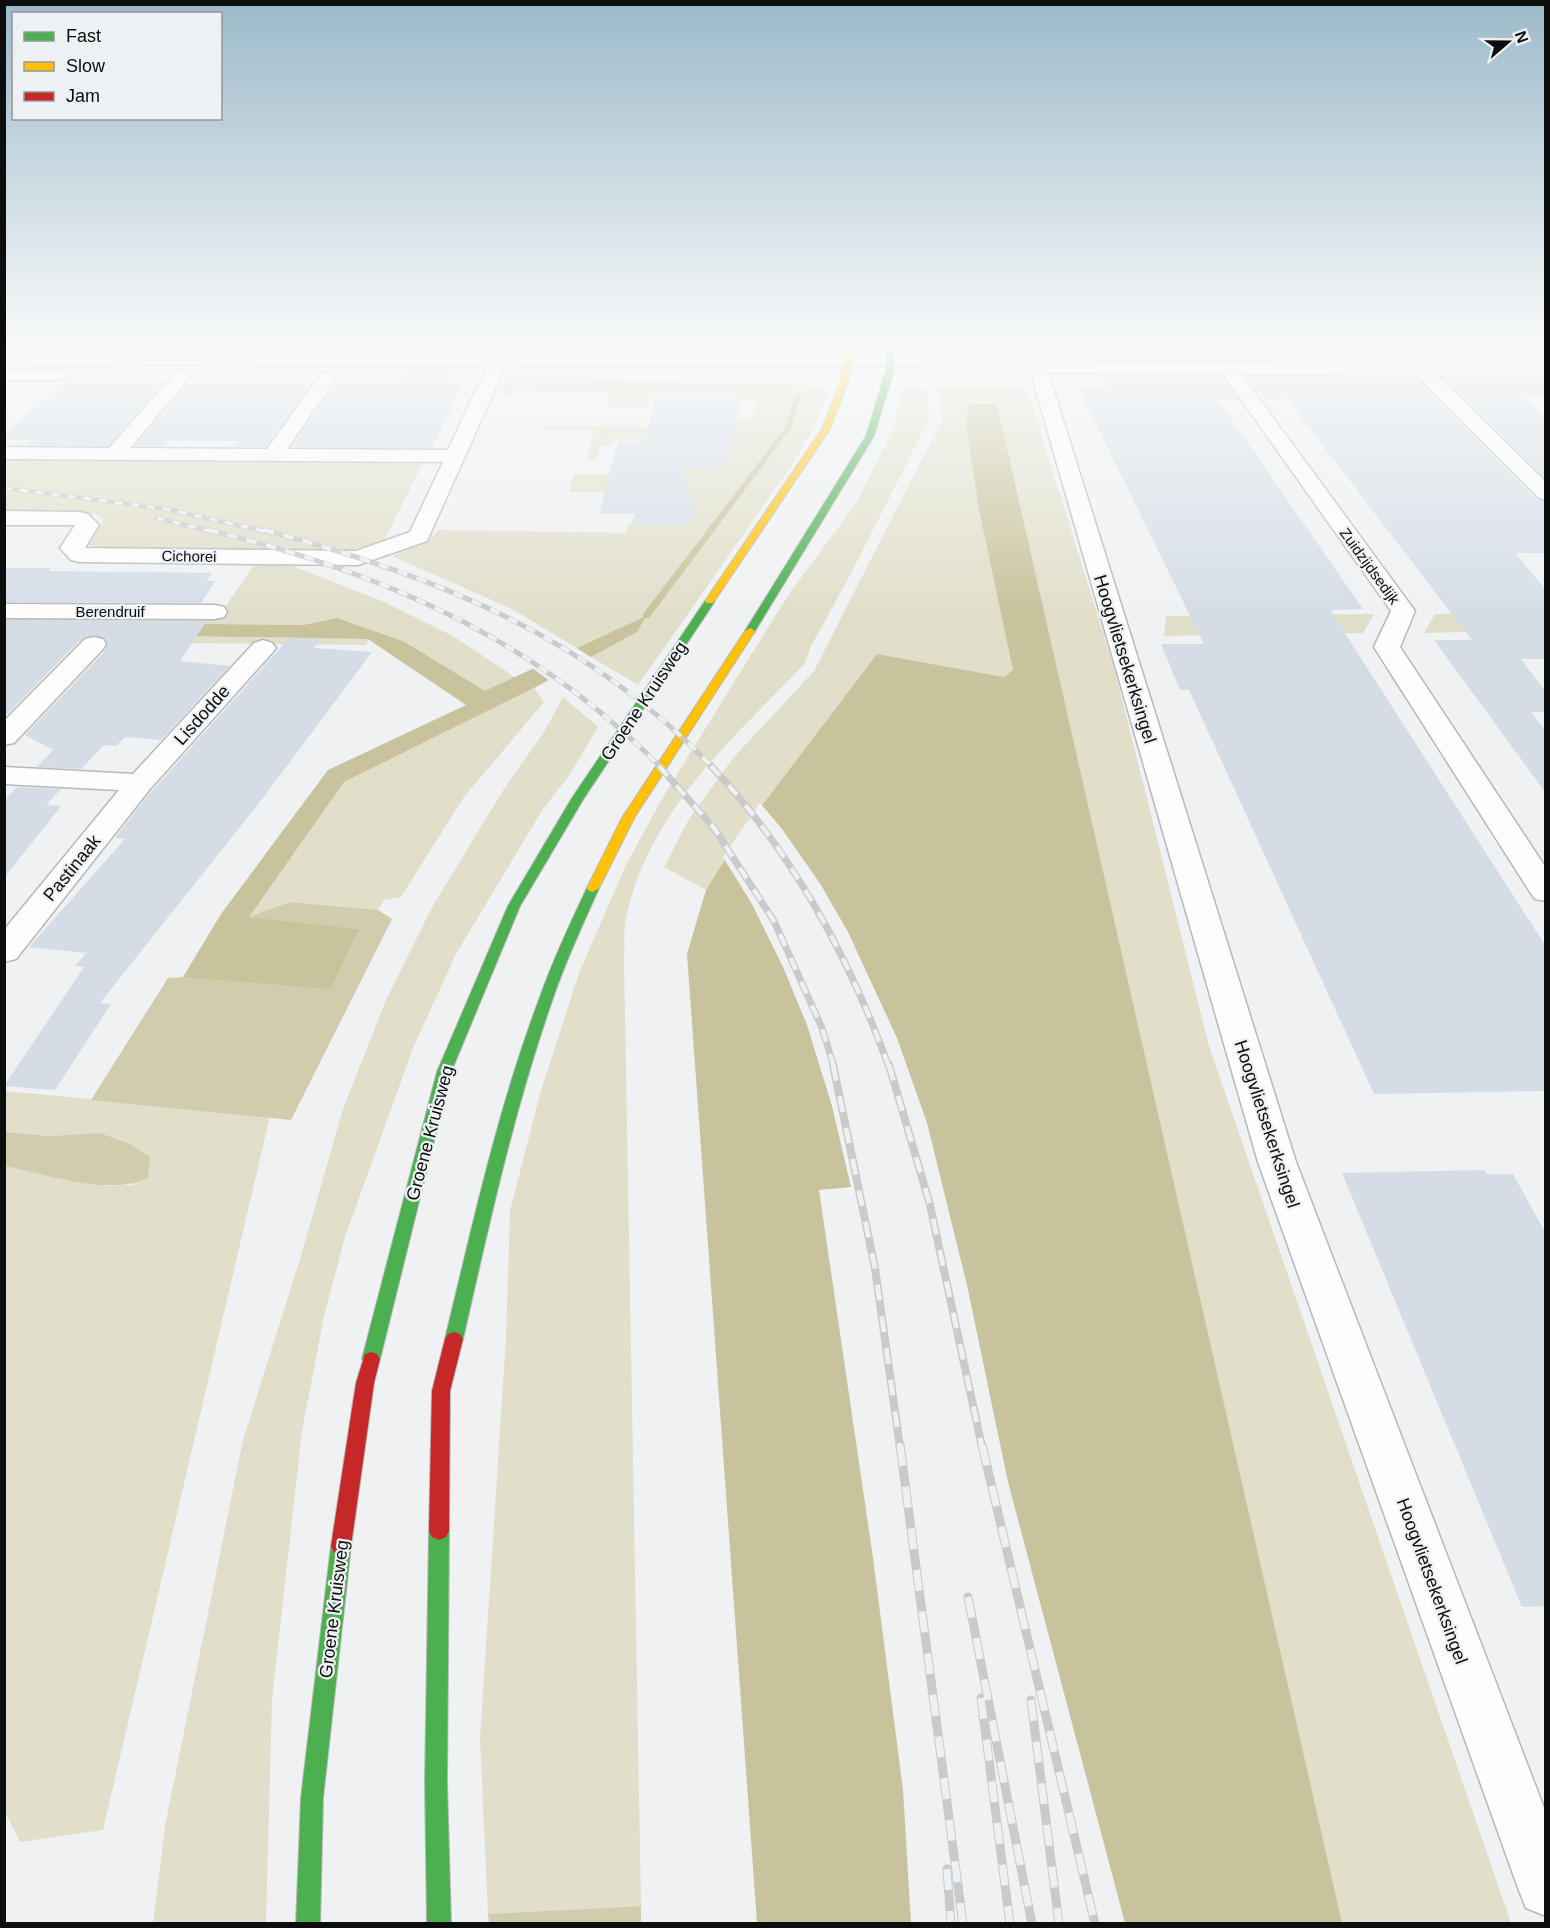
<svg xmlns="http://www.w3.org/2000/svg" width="1550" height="1928" viewBox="0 0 1550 1928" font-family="Arial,sans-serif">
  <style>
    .green { fill: #e1dfca }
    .forest { fill: #d0ccae }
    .water { fill: #c8c39c }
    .pier { fill: #eff1f2 }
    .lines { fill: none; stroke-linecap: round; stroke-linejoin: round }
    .stream { fill: #c8c39c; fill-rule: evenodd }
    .building { fill: #d4dde6 }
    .street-casing { stroke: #b7b8b9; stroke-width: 3 }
    .fast-casing { stroke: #b7b8b9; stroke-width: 2 }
    .slow-casing { stroke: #b7b8b9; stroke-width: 2 }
    .jam-casing { stroke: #b7b8b9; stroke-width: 2 }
    .street { fill: #fdfdfd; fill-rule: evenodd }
    .fast { fill: #4caf50; fill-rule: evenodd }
    .slow { fill: #ffc107; fill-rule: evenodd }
    .jam { fill: #c62828; fill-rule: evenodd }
    .rail-far4-casing { stroke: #c9caca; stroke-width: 4.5 }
    .rail-far3-casing { stroke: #c9caca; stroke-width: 5 }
    .rail-far2-casing { stroke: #c9caca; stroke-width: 7 }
    .rail-far1-casing { stroke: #c9caca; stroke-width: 8 }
    .rail-casing { stroke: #c9caca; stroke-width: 9 }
    .rail-far4 { stroke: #eef1f3; stroke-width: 3; stroke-dasharray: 8; stroke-linecap: butt }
    .rail-far3 { stroke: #eef1f3; stroke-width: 4; stroke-dasharray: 10; stroke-linecap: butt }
    .rail-far2 { stroke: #eef1f3; stroke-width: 4.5; stroke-dasharray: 13; stroke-linecap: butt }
    .rail-far1 { stroke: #eef1f3; stroke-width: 5; stroke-dasharray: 16; stroke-linecap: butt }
    .rail { stroke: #eef1f3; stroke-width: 7; stroke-dasharray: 21; stroke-linecap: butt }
    .labels { text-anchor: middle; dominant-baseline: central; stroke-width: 4.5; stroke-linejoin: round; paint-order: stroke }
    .far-street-label { font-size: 15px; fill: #0c0d0d; stroke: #eef1f3 }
    .street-label { font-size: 18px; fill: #0c0d0d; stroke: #eef1f3 }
  </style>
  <rect width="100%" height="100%" fill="#eff1f2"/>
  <g class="green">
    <path d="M938 345H1016L1019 355 939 348Z"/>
    <path d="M507 373 638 381 786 384 829 388 814 428 792 465 638 685 591 657 637 632 645 617 578 649 514 610 392 556 426 542 439 530 626 533 629 524H675L663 492H569L574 474H645L699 439H613L611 446H600L596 460H586L594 430H541L542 426 678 427 679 420H748L755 410 757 400 731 399V395H650L647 407H607L610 393 514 391 511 396H503L504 393H498Z"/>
    <path d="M902 388 926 389 930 418 849 577 811 646 805 663C734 738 650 809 627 914 623 928 625 945 624 960L641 1906 488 1914 480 1739 506 1338 510 1211 540 1094 579 973 626 865 663 797 789 594 857 502 893 429Z"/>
    <path d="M937 388 1027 389 1115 671 1209 1046 1511 1923H1342L997 404 966 424 979 510 1013 670 1004 677 877 654 744 829 706 890 664 867 689 819 734 757 814 671 942 420Z"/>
    <path d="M5 458 388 462 423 463 384 541 346 551 101 548 89 545 104 520 96 514 5 512Z"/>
    <path d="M290 565 382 601 453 636 516 678 485 692 403 641 337 618 303 625 5 622V616L217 619 253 566Z"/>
    <path d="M1545 612V630L1424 633 1435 614Z"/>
    <path d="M1374 614 1363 633 1164 636 1166 616Z"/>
    <path d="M5 633 368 639 366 645 5 641Z"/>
    <path d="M534 688 544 702 464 797 401 897 384 900 378 910 290 902 248 917 344 782Z"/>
    <path d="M563 697 598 727 568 777 543 809 456 954 413 1048 345 1237 324 1316 302 1431 272 1699 266 1923H153L165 1826 243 1440 301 1256 343 1109 386 1000 431 909 504 789 544 732Z"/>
    <path d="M5 1091 270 1116 103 1830 20 1842 4 1810 5 1166 107 1186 134 1185 100 1133 50 1136 5 1132Z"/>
  </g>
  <g class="forest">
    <path d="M290 902 378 910 392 919 291 1120 91 1100 168 978 183 977 358 929 248 917Z"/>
    <path d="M5 1132 50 1136 100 1133 130 1144 150 1157 148 1178C108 1197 47 1174 5 1166Z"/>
    <path d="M641 1906V1923H489L488 1914Z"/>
  </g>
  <g class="water">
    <path d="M969 404H997L1342 1923H757L687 954 706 890 744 829 877 654 1004 677 1013 670 979 510 966 424Z"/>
    <path d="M646 616 637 632 534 688 344 782 249 917 359 929 330 989 183 977 221 914 328 770 466 705 368 639 5 633V622L303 625 337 618 403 641 485 691Z"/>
  </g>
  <g class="pier">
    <path d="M575 647 594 659 551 682 531 667Z"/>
    <path d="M760 803 782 829 821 885 848 932 897 1038 927 1123 967 1285 1008 1482 1125 1923H911L903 1790 873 1558 819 1190 851 1187 832 1106 807 1025 783 967 752 904 723 857Z"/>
  </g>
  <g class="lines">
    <path class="stream" d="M798 393 801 395 791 428 649 618H643V614L785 428 795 395Z"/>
  </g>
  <g class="building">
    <path d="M421 345H462L457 354H416Z"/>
    <path d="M1369 345H1508L1529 364 1091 361 1083 347Z"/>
    <path d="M408 369H450L443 383 463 384 432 448 291 447 335 384H399Z"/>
    <path d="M1099 375 1222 376 1239 400H1218L1363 609 1330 610 1545 945V1091L1374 1094 1189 690H1180L1161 644H1204L1079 389H1107Z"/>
    <path d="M1245 376 1416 378 1537 500 1545 502V553H1515L1545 589V659H1521L1545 691V712H1531L1545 730V792L1434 640H1472L1287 399H1263Z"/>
    <path d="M1444 378H1545V396H1524L1545 417V478Z"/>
    <path d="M65 382H164L108 446 26 445 32 440 4 439V435Z"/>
    <path d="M188 383H216L312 384 266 447H235L238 441H168L164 446H135Z"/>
    <path d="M655 396 738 397 737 403H741L730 452 718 468H682L697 512 682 525H632L635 514H599L618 441H645Z"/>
    <path d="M4 568H51L49 571 212 573 206 581H215L201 603 4 602Z"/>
    <path d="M4 620 207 621 180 661 230 666 161 740 125 737 116 746 104 745 81 769 37 767 53 750 25 735 105 651 108 643 103 637 94 635 83 637 4 717Z"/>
    <path d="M289 638 320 639 314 648 372 652 263 798 100 1003 111 1004 55 1090 4 1086 84 967 75 966 86 953 29 947 125 839 115 838 145 799Z"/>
    <path d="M17 787 61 789 46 805 61 806 4 878V801Z"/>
    <path d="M1484 1170 1487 1174H1513L1545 1232V1606L1522 1607 1342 1173Z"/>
  </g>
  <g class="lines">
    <defs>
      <g id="street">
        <path d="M497 345H515L510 357 850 355 1026 359 1022 345H1040L1045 361 1066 363 1546 366V376H1438L1546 482V500L1539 498 1417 376 1241 374 1415 611 1400 647 1546 868V901L1535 899 1530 892 1374 647 1391 611 1223 374 1048 372 1296 1162 1546 1813V1916L1526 1908 1518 1888 1258 1162 1030 370 850 365 505 367 427 541 358 565 79 562 71 560 60 548 75 525H4V511L80 512 88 514 99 525 85 548 356 551 410 532 443 462 4 459V447L109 448 177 371 183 370 192 375 130 448 267 449 322 373 328 372 337 377 287 449 448 450 487 367 165 364 34 366 25 361 28 357 4 358V348C17 345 60 346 67 355L492 356Z"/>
        <path d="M4 370H60L69 375 60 380H4Z"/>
        <path d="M4 604 215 605 224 607 227 612 224 617 215 619 4 618Z"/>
        <path d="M94 637 103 639 106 644 103 649 14 743 4 745V721L85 639Z"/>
        <path d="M263 640 272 643 276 648 272 653 150 789 16 959 4 962V930L119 790 4 784V767L133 774 254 643Z"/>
      </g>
      <g id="fast">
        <path d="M886 345H894V370L874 436 755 631 754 633H746L745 631 866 436 886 370Z"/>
        <path d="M710 598 715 601 584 798 520 906 451 1072 380 1359 377 1364 371 1366 365 1364 362 1359 437 1072 508 906 572 798 705 601Z"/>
        <path d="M593 884 599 888C583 924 566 960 553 998 514 1109 489 1224 463 1339L460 1344 454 1346 448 1344 445 1339C473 1224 498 1108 540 997 553 960 570 924 587 888Z"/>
        <path d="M439 1522 446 1525 449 1531 447 1782 451 1924H427L425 1782 429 1531 432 1525Z"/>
        <path d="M341 1537 348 1540 351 1546 323 1798 320 1924H296L301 1798 331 1546 334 1540Z"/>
      </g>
      <g id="slow">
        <path d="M847 345H855L848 382 830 429 713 603H707L705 601 822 429 840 382Z"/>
        <path d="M750 628 755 631 634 818 599 888 593 892 589 891 587 888 622 818 745 631Z"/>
      </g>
      <g id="jam">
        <path d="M454 1332 460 1334 463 1339 450 1391 449 1531 446 1537 439 1540 432 1537 429 1531 432 1391 445 1339 448 1334Z"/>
        <path d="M371 1352 377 1354 380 1359 374 1383 351 1546 348 1552 341 1555 334 1552 331 1546 356 1383 365 1354Z"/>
      </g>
    </defs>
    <use href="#street" class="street-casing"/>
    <use href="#fast" class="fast-casing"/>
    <use href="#slow" class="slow-casing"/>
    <use href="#jam" class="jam-casing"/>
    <use href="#street" class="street"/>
    <use href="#fast" class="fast"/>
    <use href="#slow" class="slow"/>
    <use href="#jam" class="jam"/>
    <defs>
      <g id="rail-far4">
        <path d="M4 488 166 509 269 532"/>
        <path d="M157 518 214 532"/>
      </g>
      <g id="rail-far3">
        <path d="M208 530C350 564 487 618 600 712 621 730 642 747 660 767"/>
        <path d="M264 530C434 575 589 637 712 767"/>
      </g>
      <g id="rail-far2">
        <path d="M659 766 714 828 774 921 822 1028 834 1067"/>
        <path d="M711 766C793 853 848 955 889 1067"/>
      </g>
      <g id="rail-far1">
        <path d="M833 1065 875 1268 900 1447"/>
        <path d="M889 1065 930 1205 982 1447"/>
      </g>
      <g id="rail">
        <path d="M900 1445 963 1924"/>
        <path d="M982 1445 1095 1924"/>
        <path d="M968 1597 1032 1924"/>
        <path d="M981 1698 1010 1924"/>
        <path d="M1031 1700 1059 1924"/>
        <path d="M947 1869 951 1924"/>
      </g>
    </defs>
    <use href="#rail-far4" class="rail-far4-casing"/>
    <use href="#rail-far3" class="rail-far3-casing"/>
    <use href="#rail-far2" class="rail-far2-casing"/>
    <use href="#rail-far1" class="rail-far1-casing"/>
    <use href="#rail" class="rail-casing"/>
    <use href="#rail-far4" class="rail-far4"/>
    <use href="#rail-far3" class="rail-far3"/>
    <use href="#rail-far2" class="rail-far2"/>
    <use href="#rail-far1" class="rail-far1"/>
    <use href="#rail" class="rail"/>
  </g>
  <linearGradient id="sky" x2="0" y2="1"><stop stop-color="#9bbaca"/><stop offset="0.56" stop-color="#f8f9f9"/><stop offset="1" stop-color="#f8f9f9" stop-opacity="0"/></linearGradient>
  <rect width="1550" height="615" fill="url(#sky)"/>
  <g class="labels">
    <g class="far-street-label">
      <text transform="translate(189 556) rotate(1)">Cichorei</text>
      <text transform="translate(1370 566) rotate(54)">Zuidzijdsedijk</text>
      <text x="110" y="611">Berendruif</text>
    </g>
    <g class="street-label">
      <text transform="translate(1125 659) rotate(73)">Hoogvlietsekerksingel</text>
      <text transform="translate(644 701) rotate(-56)">Groene Kruisweg</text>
      <text transform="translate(202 715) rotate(-48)">Lisdodde</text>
      <text transform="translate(72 868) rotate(-51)">Pastinaak</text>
      <text transform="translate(1267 1124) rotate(72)">Hoogvlietsekerksingel</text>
      <text transform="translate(430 1133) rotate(-75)">Groene Kruisweg</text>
      <text transform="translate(1432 1581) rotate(70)">Hoogvlietsekerksingel</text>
      <text transform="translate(334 1609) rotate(-83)">Groene Kruisweg</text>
    </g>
  </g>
  <rect width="1550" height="1928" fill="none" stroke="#0c0d0d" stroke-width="12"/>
  <rect x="12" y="12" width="210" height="108" fill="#eef1f3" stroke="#949697" stroke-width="1.5"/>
  <rect x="24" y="32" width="30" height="9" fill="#4caf50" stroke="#949697" stroke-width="1.5"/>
  <text x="66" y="42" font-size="18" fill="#0c0d0d">Fast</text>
  <rect x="24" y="62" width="30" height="9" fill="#ffc107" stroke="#949697" stroke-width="1.5"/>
  <text x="66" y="72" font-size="18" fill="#0c0d0d">Slow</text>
  <rect x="24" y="92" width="30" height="9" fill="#c62828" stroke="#949697" stroke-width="1.5"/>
  <text x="66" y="102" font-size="18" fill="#0c0d0d">Jam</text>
  <g transform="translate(1508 42) rotate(70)" stroke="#eef1f3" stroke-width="4.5" paint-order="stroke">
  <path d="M0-4.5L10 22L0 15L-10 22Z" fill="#0c0d0d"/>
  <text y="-9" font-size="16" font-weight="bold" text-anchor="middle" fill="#0c0d0d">N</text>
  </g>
</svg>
